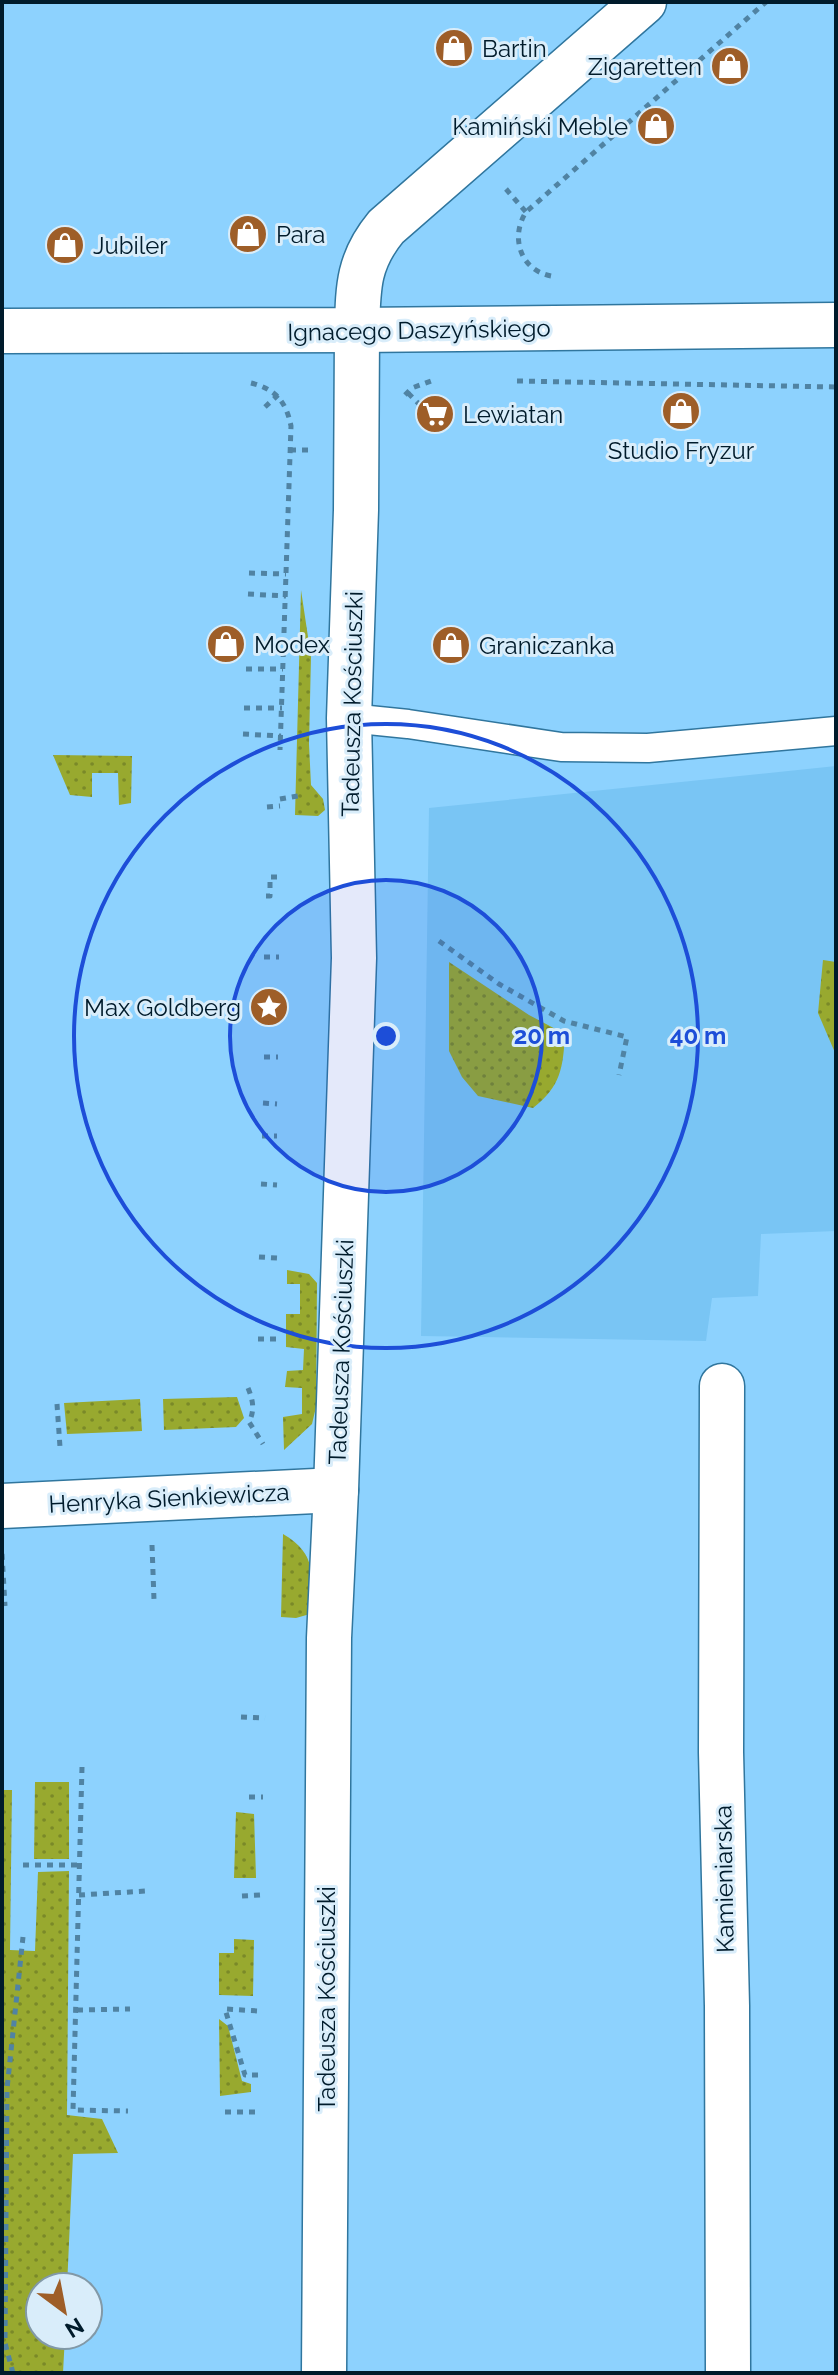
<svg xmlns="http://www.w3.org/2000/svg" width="838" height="2375" viewBox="0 0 838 2375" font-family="Raleway,sans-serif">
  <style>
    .built { fill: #79c5f4 }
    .green { fill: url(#green-dots) }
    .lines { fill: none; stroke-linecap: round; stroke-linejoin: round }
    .service-casing { stroke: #30769e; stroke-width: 31 }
    .minor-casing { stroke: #30769e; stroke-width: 47 }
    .tertiary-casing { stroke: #30769e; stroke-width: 47 }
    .secondary-casing { stroke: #30769e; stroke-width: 47 }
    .path { stroke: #5083a3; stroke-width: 5; stroke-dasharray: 6 6; stroke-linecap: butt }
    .service { stroke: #fff; stroke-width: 28 }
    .minor { stroke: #fff; stroke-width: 44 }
    .tertiary { stroke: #fff; stroke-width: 44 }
    .secondary { stroke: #fff; stroke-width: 44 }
    .ring { fill: none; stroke: #1d4ed8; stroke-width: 4 }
    .labels { text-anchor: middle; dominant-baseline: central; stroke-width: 6; stroke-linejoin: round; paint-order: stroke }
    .poi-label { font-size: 24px; fill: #001b2b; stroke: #d9edfa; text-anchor: start }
    .street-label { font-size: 24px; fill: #001b2b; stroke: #d9edfa }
    .centre { fill: #1d4ed8; stroke: #d9edfa; stroke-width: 4 }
    .ring-label { font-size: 24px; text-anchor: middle; font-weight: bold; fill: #1d4ed8; stroke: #d9edfa; stroke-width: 6; stroke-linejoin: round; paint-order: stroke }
  </style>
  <defs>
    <pattern id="green-dots" width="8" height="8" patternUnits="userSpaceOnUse" patternTransform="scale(2)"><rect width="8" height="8" fill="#98a92f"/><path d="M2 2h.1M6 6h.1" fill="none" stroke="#7a8928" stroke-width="1.8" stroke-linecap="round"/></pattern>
  </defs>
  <rect width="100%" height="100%" fill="#8dd2fe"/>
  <path class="built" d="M836 766V1231L761 1234 758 1296 712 1298 706 1341 421 1336 429 808Z"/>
  <g class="green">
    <path d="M301 590 311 657 309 744 311 785 323 799 325 810 318 816 295 815Z"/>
    <path d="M53 755 132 756 131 803 119 805 118 773H92V797L70 795Z"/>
    <path d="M823 960 836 962V1055L818 1013Z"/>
    <path d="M449 962 529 1015 565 1034C563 1068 561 1086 533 1108L478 1096 462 1077 449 1051Z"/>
    <path d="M287 1270 309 1274 317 1283 316 1407 312 1424 284 1450 283 1417 302 1414V1388L285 1387 287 1371 303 1370 304 1349 286 1347V1314H300V1284H287Z"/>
    <path d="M237 1397 244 1418 236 1427 164 1430 163 1399Z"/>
    <path d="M140 1399 142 1431 67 1434 64 1403Z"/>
    <path d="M283 1534C318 1554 313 1579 310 1614L296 1618 281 1617Z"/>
    <path d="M35 1782H69V1859H34Z"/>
    <path d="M2 1790H12L10 1950 35 1951 38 1872 69 1871 67 2115 102 2119 118 2153 73 2154 67 2287H40V2335H65L63 2373H2Z"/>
    <path d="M236 1812 254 1814 256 1878H234Z"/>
    <path d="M234 1939 254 1940 253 1996 219 1995V1953H234Z"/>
    <path d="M219 2019 228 2026 242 2081 251 2084V2092L220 2096Z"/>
  </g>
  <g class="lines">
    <defs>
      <path id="service" d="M349 718 408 724 561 747 648 748 836 731"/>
      <g id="minor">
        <path d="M357 330 836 325"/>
        <path d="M722 1386 721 1752 727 2006 728 2373"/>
        <path d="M2 1506 336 1490"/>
      </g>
      <path id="tertiary" d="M324 2373 329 1638 336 1490 354 958 349 718 356 510 357 330"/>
      <path id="secondary" d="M2 331 357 330C358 287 358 261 386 227L644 2"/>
    </defs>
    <use href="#service" class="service-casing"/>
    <use href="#minor" class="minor-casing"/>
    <use href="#tertiary" class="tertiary-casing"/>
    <use href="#secondary" class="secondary-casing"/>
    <g class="path">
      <path d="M506 189 526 212"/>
      <path d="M551 276C520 270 510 237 526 212L766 2"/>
      <path d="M517 381 836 387"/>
      <path d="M251 383C275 389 286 401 291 426L280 750"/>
      <path d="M408 393 420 405"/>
      <path d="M405 395 412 388 431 381"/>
      <path d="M265 407 278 395"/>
      <path d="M290 450H309"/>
      <path d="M249 573 286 574"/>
      <path d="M248 594 286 596"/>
      <path d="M246 669H283"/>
      <path d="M244 708H282"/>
      <path d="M243 734 281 736"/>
      <path d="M280 799 303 795"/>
      <path d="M267 807 280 806"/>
      <path d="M266 896H270V877H279"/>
      <path d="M439 941 499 984 564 1021 627 1037 619 1075"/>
      <path d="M264 957H279"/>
      <path d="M264 1000 278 1001"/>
      <path d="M264 1057H278"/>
      <path d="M263 1103 277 1104"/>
      <path d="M262 1136H277"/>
      <path d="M261 1184 277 1185"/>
      <path d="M259 1257 277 1258"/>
      <path d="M258 1339H277"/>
      <path d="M248 1388C253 1400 255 1410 249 1422L263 1444"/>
      <path d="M57 1404 60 1447"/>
      <path d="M152 1545 154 1600"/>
      <path d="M2 1554 5 1606"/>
      <path d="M241 1717 265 1718"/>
      <path d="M82 1767 73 2110 128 2111"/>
      <path d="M249 1797H263"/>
      <path d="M23 1865H79"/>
      <path d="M79 1895 146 1891"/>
      <path d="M242 1896 261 1895"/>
      <path d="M77 2010 130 2009"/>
      <path d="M258 2075H245L225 2009 259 2011"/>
      <path d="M225 2112H257"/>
      <path d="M13 2373 5 2343 7 2089 23 1937"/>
    </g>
    <use href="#service" class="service"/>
    <use href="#minor" class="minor"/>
    <use href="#tertiary" class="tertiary"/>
    <use href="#secondary" class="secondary"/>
  </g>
  <circle cx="386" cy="1036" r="156" fill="#1d4ed8" fill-opacity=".12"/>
  <g class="ring">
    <circle cx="386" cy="1036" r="156"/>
    <circle cx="386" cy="1036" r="312"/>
  </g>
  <defs>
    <symbol id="shop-disc" viewBox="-11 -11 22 22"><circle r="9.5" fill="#9e5e28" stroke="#d9edfa"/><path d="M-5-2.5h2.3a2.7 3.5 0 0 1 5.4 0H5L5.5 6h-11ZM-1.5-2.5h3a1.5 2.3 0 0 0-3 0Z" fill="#fff"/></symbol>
    <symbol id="supermarket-disc" viewBox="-11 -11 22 22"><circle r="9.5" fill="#9e5e28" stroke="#d9edfa"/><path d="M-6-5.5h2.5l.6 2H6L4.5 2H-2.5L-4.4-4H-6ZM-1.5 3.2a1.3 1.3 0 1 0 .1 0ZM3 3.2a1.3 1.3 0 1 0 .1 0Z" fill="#fff"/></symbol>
    <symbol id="sight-disc" viewBox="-11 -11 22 22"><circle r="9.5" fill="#9e5e28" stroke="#d9edfa"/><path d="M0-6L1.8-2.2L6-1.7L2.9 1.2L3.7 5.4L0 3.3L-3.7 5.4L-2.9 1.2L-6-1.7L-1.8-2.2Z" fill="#fff"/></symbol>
  </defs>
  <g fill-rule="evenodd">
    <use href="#shop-disc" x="432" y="26" width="44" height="44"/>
    <use href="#shop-disc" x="708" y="44" width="44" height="44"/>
    <use href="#shop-disc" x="634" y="104" width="44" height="44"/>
    <use href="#shop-disc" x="226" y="212" width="44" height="44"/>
    <use href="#shop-disc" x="43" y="223" width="44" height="44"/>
    <use href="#shop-disc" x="659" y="389" width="44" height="44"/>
    <use href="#supermarket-disc" x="413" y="392" width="44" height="44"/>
    <use href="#shop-disc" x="204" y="622" width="44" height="44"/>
    <use href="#shop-disc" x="429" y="623" width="44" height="44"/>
    <use href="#sight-disc" x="247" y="985" width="44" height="44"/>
  </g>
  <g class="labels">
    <g class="poi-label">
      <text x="482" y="48">Bartin</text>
      <text x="702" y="66" text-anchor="end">Zigaretten</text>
      <text x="628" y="126" text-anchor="end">Kamiński Meble</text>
      <text x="276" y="234">Para</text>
      <text x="93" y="245">Jubiler</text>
      <text x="463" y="414">Lewiatan</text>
      <text x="681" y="450" text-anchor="middle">Studio Fryzur</text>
      <text x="254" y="644">Modex</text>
      <text x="479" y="645">Graniczanka</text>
      <text x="241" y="1007" text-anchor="end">Max Goldberg</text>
    </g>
    <g class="street-label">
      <text transform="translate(419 330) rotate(-1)">Ignacego Daszyńskiego</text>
      <text transform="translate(352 704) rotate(-89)">Tadeusza Kościuszki</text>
      <text transform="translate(341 1352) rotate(-88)">Tadeusza Kościuszki</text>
      <text transform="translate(169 1498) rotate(-3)">Henryka Sienkiewicza</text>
      <text transform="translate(724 1879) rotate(-91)">Kamieniarska</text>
      <text transform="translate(326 1999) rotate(-90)">Tadeusza Kościuszki</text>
    </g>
  </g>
  <circle cx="386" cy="1036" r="12" class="centre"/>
  <g class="ring-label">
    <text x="542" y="1044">20 m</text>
    <text x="698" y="1044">40 m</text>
  </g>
  <rect width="838" height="2375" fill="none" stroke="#001b2b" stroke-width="8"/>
  <g transform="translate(64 2311) rotate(148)"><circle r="38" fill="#d9edfa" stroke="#8299a7" stroke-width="2"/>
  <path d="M0-6L14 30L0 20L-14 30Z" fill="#9e5e28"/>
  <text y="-12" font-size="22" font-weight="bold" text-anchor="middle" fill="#001b2b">N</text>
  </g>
</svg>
